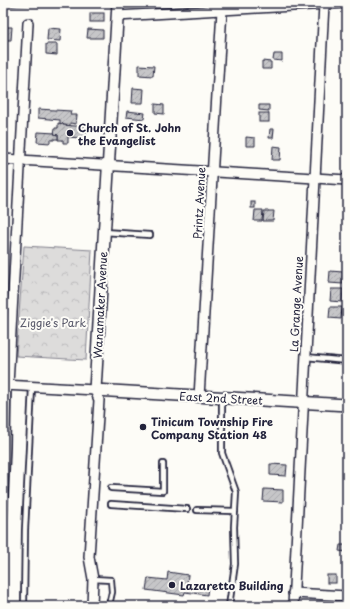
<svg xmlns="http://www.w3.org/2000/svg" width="350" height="609" viewBox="0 0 350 609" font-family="'Playpen Sans',sans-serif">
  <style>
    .forest { fill: url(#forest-crowns); stroke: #807f8b }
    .building { fill: url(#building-hatch); stroke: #22223b }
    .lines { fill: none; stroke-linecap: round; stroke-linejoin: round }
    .service-casing { stroke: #22223b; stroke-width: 8 }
    .minor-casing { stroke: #22223b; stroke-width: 12 }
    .tertiary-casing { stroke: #22223b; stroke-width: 14 }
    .service { stroke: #fdfcf7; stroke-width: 4.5 }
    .minor { stroke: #fdfcf7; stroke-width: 9 }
    .tertiary { stroke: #fdfcf7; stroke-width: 11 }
    .rail { stroke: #22223b; stroke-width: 2 }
    .poi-dot { fill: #22223b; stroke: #fdfcf7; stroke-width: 1.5 }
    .labels { text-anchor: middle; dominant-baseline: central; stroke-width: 4; stroke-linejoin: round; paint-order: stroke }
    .poi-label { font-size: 11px; font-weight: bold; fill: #22223b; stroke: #fdfcf7; text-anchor: start }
    .street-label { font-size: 11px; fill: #22223b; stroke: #fdfcf7 }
    .park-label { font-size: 11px; fill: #5a5a6b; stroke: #fdfcf7 }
  </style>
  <defs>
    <pattern id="forest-crowns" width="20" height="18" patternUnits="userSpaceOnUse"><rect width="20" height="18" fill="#dddcdb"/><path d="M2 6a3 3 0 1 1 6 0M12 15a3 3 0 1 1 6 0" fill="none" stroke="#bdbcbd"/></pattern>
    <pattern id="building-hatch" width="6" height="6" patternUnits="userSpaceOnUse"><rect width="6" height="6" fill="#c6c6c8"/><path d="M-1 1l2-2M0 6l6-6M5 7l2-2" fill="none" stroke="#aaaaad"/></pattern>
  </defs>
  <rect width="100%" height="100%" fill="#fdfcf7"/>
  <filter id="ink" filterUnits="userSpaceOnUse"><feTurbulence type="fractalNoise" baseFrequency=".025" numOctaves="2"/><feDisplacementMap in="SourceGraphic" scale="8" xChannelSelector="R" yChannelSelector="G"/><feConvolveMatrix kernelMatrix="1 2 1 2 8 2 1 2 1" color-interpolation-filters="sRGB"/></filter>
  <g filter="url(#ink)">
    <path class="forest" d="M24 246 92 250 86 360 16 356Z"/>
    <g class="building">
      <rect x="90" y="13" width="14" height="9"/>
      <path d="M3 27H12L11 40H3Z"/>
      <path d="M48 28 61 29 60 41 47 40Z"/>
      <path d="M88 29 103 30V38H87Z"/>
      <path d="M46 44H57V55L46 54Z"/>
      <path d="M274 54H282V61L273 60Z"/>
      <path d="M262 61 271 62V69H262Z"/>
      <path d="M139 65 154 66 153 76 139 75Z"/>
      <path d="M133 88 144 89 143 103H132Z"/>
      <path d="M155 104 164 105V114L155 113Z"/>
      <path d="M259 105H269V111L259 110Z"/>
      <path d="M38 109 71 111 70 115H77L76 124 70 123V126L63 125V124H60V120L38 118Z"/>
      <path d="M127 111 145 113 144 119 126 117Z"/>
      <rect x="259" y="113" width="10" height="9"/>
      <path d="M58 123 63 124V125L87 127 86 141H80V138L68 137V143H63V140H58V135L54 134 55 128H58Z"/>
      <path d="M270 129H274L273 138H269Z"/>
      <path d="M38 132 55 133 54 134 58 135V139H54V140H50V143L37 142Z"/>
      <path d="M246 137 255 138V146H246Z"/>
      <path d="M273 146 281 147 280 160H272Z"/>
      <rect x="251" y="202" width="4" height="6"/>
      <path d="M255 210H263L262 221H254Z"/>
      <path d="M264 211H274L273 221H263Z"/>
      <path d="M330 271 343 272V284L329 283Z"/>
      <path d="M331 289H343L342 302 330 301Z"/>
      <path d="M330 307H342L341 319 329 318Z"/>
      <path d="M270 464 287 465 286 476 270 475Z"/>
      <path d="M264 489 283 490V502L263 501Z"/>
      <path d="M340 545H346V552L339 551Z"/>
      <path d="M168 572 188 575 187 583 208 586 207 595 185 592 184 595 146 590 148 578 167 580Z"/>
      <rect x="327" y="575" width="9" height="8"/>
    </g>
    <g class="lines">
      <defs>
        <g id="service">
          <path d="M104 232 150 235"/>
          <path d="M306 357 347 361"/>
          <path d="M222 398V453L236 492 234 527 235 564 229 606"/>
          <path d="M111 488 163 491V464"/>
          <path d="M111 504 187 509"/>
          <path d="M197 510 235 511"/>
          <path d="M3 545 7 447 8 385"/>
          <path d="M93 579 111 580 112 592 109 605 98 606"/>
          <path d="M24 606 25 530 32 387"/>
        </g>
        <g id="minor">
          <path d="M117 16 347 3"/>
          <path d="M3 159 347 180"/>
          <path d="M4 385 95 390 99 400 89 557 93 579 92 606"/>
          <path d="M8 385 28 23"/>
          <path d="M199 397 222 10"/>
          <path d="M293 593 347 596"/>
          <path d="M293 606 324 4"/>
        </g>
        <path id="tertiary" d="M118 3 95 390 347 405"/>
      </defs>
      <use href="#service" class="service-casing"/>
      <use href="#minor" class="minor-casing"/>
      <use href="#tertiary" class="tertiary-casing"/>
      <use href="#service" class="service"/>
      <use href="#minor" class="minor"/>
      <use href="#tertiary" class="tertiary"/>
      <path class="rail" d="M3 6 46 3"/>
    </g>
  </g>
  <g class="poi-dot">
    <circle cx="70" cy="133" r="4"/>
    <circle cx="143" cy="427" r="4"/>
    <circle cx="172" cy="585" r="4"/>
  </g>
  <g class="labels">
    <g class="poi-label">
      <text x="78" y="127">Church of St. John<tspan x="78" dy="13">the Evangelist</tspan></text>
      <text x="151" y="421">Tinicum Township Fire<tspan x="151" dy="13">Company Station 48</tspan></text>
      <text x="180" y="585">Lazaretto Building</text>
    </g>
    <g class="street-label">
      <text transform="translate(199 203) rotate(-87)">Printz Avenue</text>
      <text transform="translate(296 304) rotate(-87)">La Grange Avenue</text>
      <text transform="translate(100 305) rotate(-87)">Wanamaker Avenue</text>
      <text transform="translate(221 398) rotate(3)">East 2nd Street</text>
    </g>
    <g class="park-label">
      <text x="53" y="322">Ziggie's Park</text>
    </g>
  </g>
  <rect width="350" height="609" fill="none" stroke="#fdfcf7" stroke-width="16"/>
  <rect x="8" y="8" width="334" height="593" fill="none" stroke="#22223b" stroke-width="1.5" filter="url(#ink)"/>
</svg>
